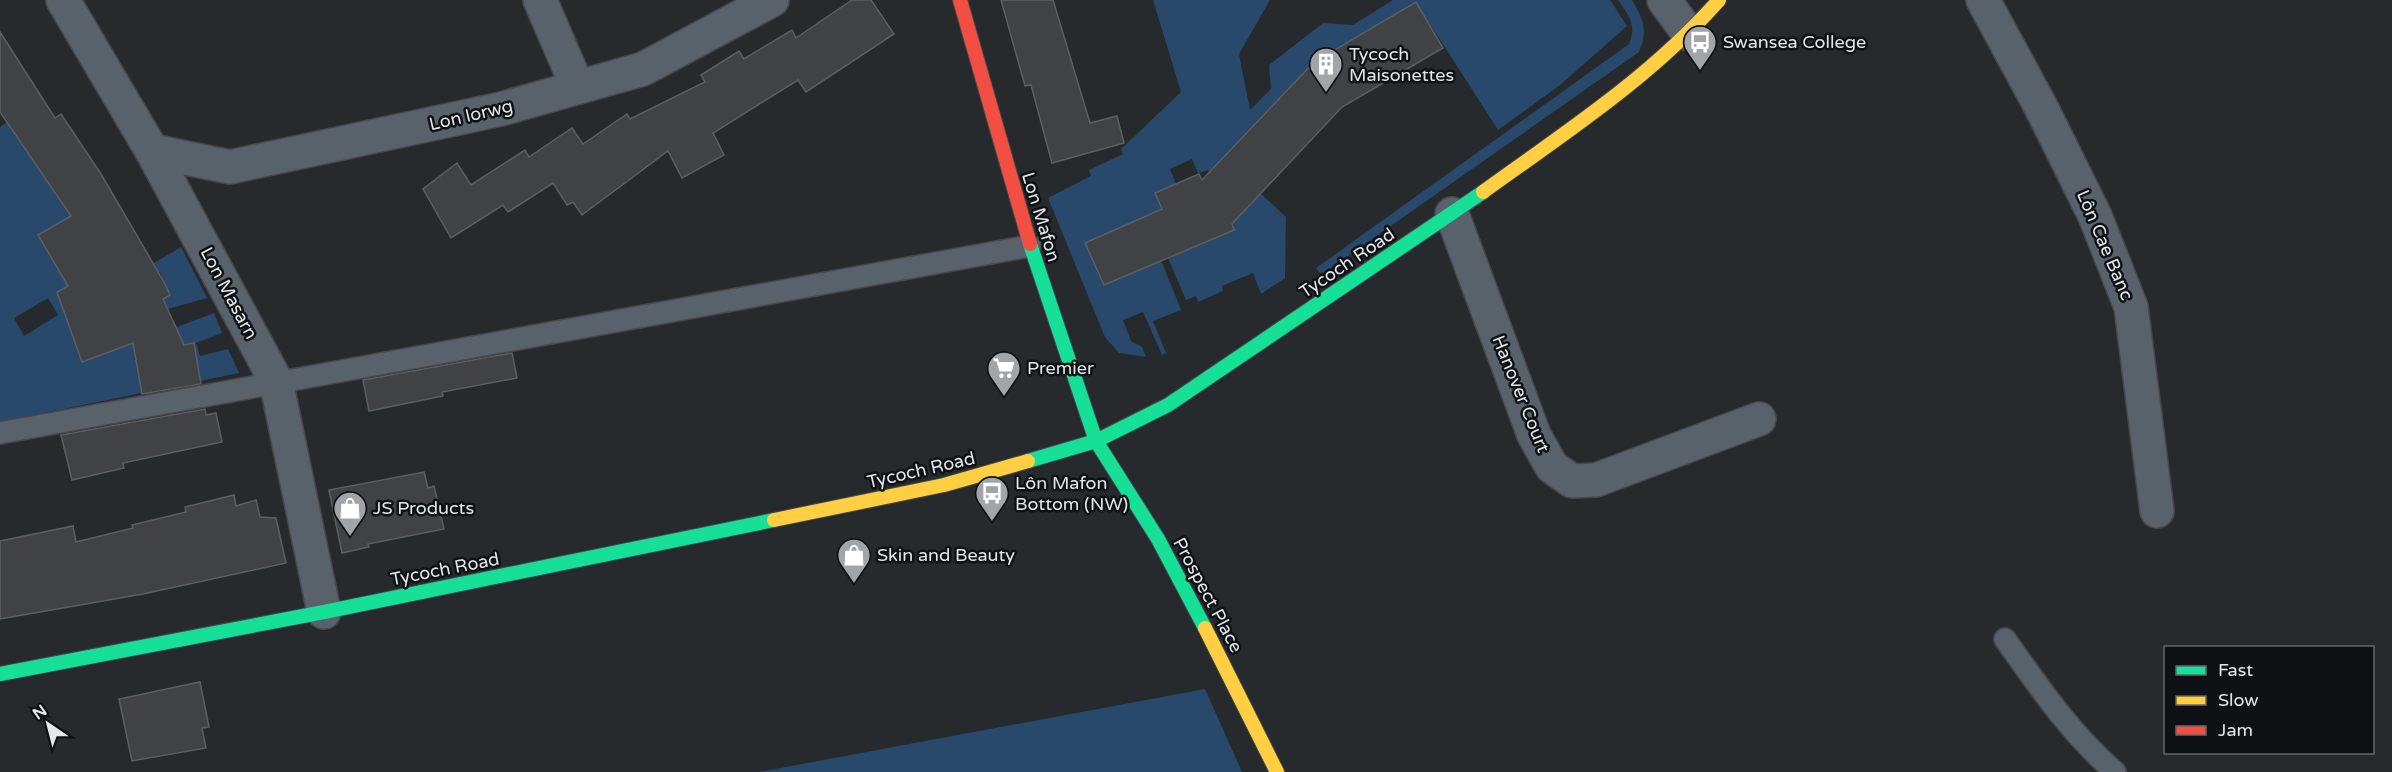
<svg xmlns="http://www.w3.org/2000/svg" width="2392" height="772" viewBox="0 0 2392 772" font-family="'Varela Round',sans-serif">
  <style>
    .green { fill: #28486c; fill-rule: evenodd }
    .building { fill: #404245; stroke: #5c5f62; stroke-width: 1.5 }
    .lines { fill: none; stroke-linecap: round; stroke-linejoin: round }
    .lane-casing { stroke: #46484b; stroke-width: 24 }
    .street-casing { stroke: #46484b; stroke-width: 36 }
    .fast-casing { stroke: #46484b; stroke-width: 16 }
    .slow-casing { stroke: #46484b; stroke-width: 16 }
    .jam-casing { stroke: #46484b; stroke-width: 16 }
    .lane { stroke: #59616b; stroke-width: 21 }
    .street { stroke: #59616b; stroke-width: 33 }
    .fast { stroke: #16e098; stroke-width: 14 }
    .slow { stroke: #ffcf43; stroke-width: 14 }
    .jam { stroke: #f24e42; stroke-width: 14 }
    .labels { text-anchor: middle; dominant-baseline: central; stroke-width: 5; stroke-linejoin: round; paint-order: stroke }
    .poi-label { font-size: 18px; fill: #e3e7eb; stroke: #0f1215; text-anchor: start }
    .street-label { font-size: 18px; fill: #e3e7eb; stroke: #0f1215 }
  </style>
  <rect width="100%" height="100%" fill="#272a2d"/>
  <g class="green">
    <path d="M1153 0H1270L1239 54 1250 110 1271 89 1269 65 1323 23 1353 25 1393 0H1610L1627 26 1560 85 1498 130 1416 2 1321 58 1223 158 1286 217 1285 278 1261 294 1253 273 1222 286 1223 291 1198 302 1196 296 1186 300 1149 214 1086 243 1104 285 1161 260 1181 310 1153 321 1166 353 1162 355 1143 312 1123 320 1131 341 1142 347 1146 357 1119 353 1105 337 1048 198 1091 176 1089 170 1123 154 1121 149 1181 92ZM1192 159 1198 173 1208 170 1234 229 1162 210 1176 184 1170 169Z"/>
    <path d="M1618 0H1632C1644 20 1648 31 1639 52L1325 272 1320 273 1316 268 1629 44C1637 25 1629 16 1618 0Z"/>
    <path d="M8 121 71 216 39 235 110 289 181 247 207 298 168 309 163 299 170 295 160 272 115 293 173 322 177 327 214 313 222 333 196 343 200 356 228 349 239 373 0 422V127ZM48 298 58 315 24 336 14 318ZM115 329 121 348 83 361Z"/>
    <path d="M1205 689 1242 772H759Z"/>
  </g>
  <g class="building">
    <path d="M852 0H871L894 34 806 92 798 80 713 133 724 155 682 178 668 151 582 215 573 202 567 205 553 183 508 212 503 205 451 238 423 189 457 163 471 185 525 150 529 157 572 128 583 144 627 114 630 119 705 82 701 75 739 51 744 59 792 30 796 38Z"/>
    <path d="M1001 0H1053L1090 123 1117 116 1124 143 1052 163 1031 85 1025 86Z"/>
    <path d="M1416 2 1443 48 1342 107 1232 224 1234 230 1104 285 1085 243 1162 209 1155 193 1199 174 1202 180 1314 62Z"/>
    <path d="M0 32 55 118 61 114 101 174 164 282 170 295 163 299 184 345 194 343 201 384 142 394 133 343 82 362 57 292 68 286 38 235 71 216 0 112Z"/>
    <path d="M512 353 517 378 442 392 443 396 369 411 363 380Z"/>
    <path d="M205 409 206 415 216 413 222 442 123 463 124 468 72 480 61 435Z"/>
    <path d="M424 472 428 488 434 486 444 529 368 544 369 547 342 553 329 490Z"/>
    <path d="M234 495 236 506 256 500 260 517 276 518 286 563 143 594 0 619V541L73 526 76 542 133 528 132 525 186 512 185 507Z"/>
    <path d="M200 682 209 727 202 728 206 748 132 761 119 699Z"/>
  </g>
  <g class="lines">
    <defs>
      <g id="lane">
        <path d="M0 433 1030 246"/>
        <path d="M2005 639C2039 687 2070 733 2115 772"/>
      </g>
      <g id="street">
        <path d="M63 0 152 151 276 381 324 612"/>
        <path d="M540 0 577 86"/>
        <path d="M1664 0 1689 34"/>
        <path d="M1983 0 2042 109 2095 216 2131 307 2157 511"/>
        <path d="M152 151 230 167 501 109 643 69 772 0"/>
        <path d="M1452 214 1534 435 1552 467 1572 481 1596 480 1759 419"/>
      </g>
      <g id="fast">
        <path d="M1030 244 1096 441 1158 539 1205 628"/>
        <path d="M1028 461 1096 441 1168 405 1483 192"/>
        <path d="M0 674 324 612 774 520"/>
      </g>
      <g id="slow">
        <path d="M1483 192C1566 132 1651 77 1719 0"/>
        <path d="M774 520 944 485 1028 461"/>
        <path d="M1205 628 1277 772"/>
      </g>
      <path id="jam" d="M960 0 1030 244"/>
    </defs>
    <use href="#lane" class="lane-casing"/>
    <use href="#street" class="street-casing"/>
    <use href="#fast" class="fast-casing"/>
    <use href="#slow" class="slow-casing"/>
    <use href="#jam" class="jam-casing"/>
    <use href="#lane" class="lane"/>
    <use href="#street" class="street"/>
    <use href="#fast" class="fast"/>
    <use href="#slow" class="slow"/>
    <use href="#jam" class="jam"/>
  </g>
  <defs>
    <symbol id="bus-pin" viewBox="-11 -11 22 30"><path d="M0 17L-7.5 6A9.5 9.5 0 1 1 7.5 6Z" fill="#a1a5a8" stroke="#0f1215"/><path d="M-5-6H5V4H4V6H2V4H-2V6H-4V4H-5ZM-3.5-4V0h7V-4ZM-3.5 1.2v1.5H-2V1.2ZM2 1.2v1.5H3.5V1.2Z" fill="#fff"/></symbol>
    <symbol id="building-pin" viewBox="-11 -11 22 30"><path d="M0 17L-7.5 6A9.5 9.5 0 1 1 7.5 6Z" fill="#a1a5a8" stroke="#0f1215"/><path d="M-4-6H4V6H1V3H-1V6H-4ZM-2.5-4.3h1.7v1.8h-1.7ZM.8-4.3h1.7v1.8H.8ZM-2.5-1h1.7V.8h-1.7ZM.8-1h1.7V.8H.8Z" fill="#fff"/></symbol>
    <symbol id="supermarket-pin" viewBox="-11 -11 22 30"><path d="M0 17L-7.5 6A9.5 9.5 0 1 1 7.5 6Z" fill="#a1a5a8" stroke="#0f1215"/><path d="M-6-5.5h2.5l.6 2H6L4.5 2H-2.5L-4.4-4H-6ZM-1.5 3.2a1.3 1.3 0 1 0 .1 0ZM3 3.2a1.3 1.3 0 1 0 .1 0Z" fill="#fff"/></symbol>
    <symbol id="shop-pin" viewBox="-11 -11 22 30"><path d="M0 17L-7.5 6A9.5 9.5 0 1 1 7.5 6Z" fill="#a1a5a8" stroke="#0f1215"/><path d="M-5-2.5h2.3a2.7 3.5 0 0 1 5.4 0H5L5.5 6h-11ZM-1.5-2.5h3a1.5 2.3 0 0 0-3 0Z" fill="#fff"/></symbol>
  </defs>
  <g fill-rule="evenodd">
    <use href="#bus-pin" x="1681" y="23" width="38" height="52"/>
    <use href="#building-pin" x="1307" y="45" width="38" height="52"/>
    <use href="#supermarket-pin" x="985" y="349" width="38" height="52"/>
    <use href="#bus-pin" x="973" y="474" width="38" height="52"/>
    <use href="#shop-pin" x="331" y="489" width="38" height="52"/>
    <use href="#shop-pin" x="835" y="536" width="38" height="52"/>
  </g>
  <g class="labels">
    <g class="poi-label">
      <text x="1723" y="42">Swansea College</text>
      <text x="1349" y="54">Tycoch<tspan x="1349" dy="21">Maisonettes</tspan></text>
      <text x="1027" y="368">Premier</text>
      <text x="1015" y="483">Lôn Mafon<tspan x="1015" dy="21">Bottom (NW)</tspan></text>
      <text x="373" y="508">JS Products</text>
      <text x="877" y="555">Skin and Beauty</text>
    </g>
    <g class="street-label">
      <text transform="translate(471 115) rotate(-13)">Lon Iorwg</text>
      <text transform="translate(1041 217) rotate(73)">Lon Mafon</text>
      <text transform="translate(2105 245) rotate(67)">Lôn Cae Banc</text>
      <text transform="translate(1347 263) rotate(-34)">Tycoch Road</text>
      <text transform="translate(229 293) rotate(62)">Lon Masarn</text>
      <text transform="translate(1521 394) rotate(68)">Hanover Court</text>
      <text transform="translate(921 470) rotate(-13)">Tycoch Road</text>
      <text transform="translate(445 569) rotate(-11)">Tycoch Road</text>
      <text transform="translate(1208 595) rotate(62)">Prospect Place</text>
    </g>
  </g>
  <rect x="2164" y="646" width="210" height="108" fill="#0f1215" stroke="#64676b" stroke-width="1.5"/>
  <rect x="2176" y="666" width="30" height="9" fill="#16e098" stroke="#64676b" stroke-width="1.5"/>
  <text x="2218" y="676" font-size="18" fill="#e3e7eb">Fast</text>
  <rect x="2176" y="696" width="30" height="9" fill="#ffcf43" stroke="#64676b" stroke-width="1.5"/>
  <text x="2218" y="706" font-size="18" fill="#e3e7eb">Slow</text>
  <rect x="2176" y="726" width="30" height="9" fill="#f24e42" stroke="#64676b" stroke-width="1.5"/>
  <text x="2218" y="736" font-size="18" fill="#e3e7eb">Jam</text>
  <g transform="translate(48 724) rotate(325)" stroke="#0f1215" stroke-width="4.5" paint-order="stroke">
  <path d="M0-4.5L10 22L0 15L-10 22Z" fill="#e3e7eb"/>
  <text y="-9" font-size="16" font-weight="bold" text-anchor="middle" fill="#e3e7eb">N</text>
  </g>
</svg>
